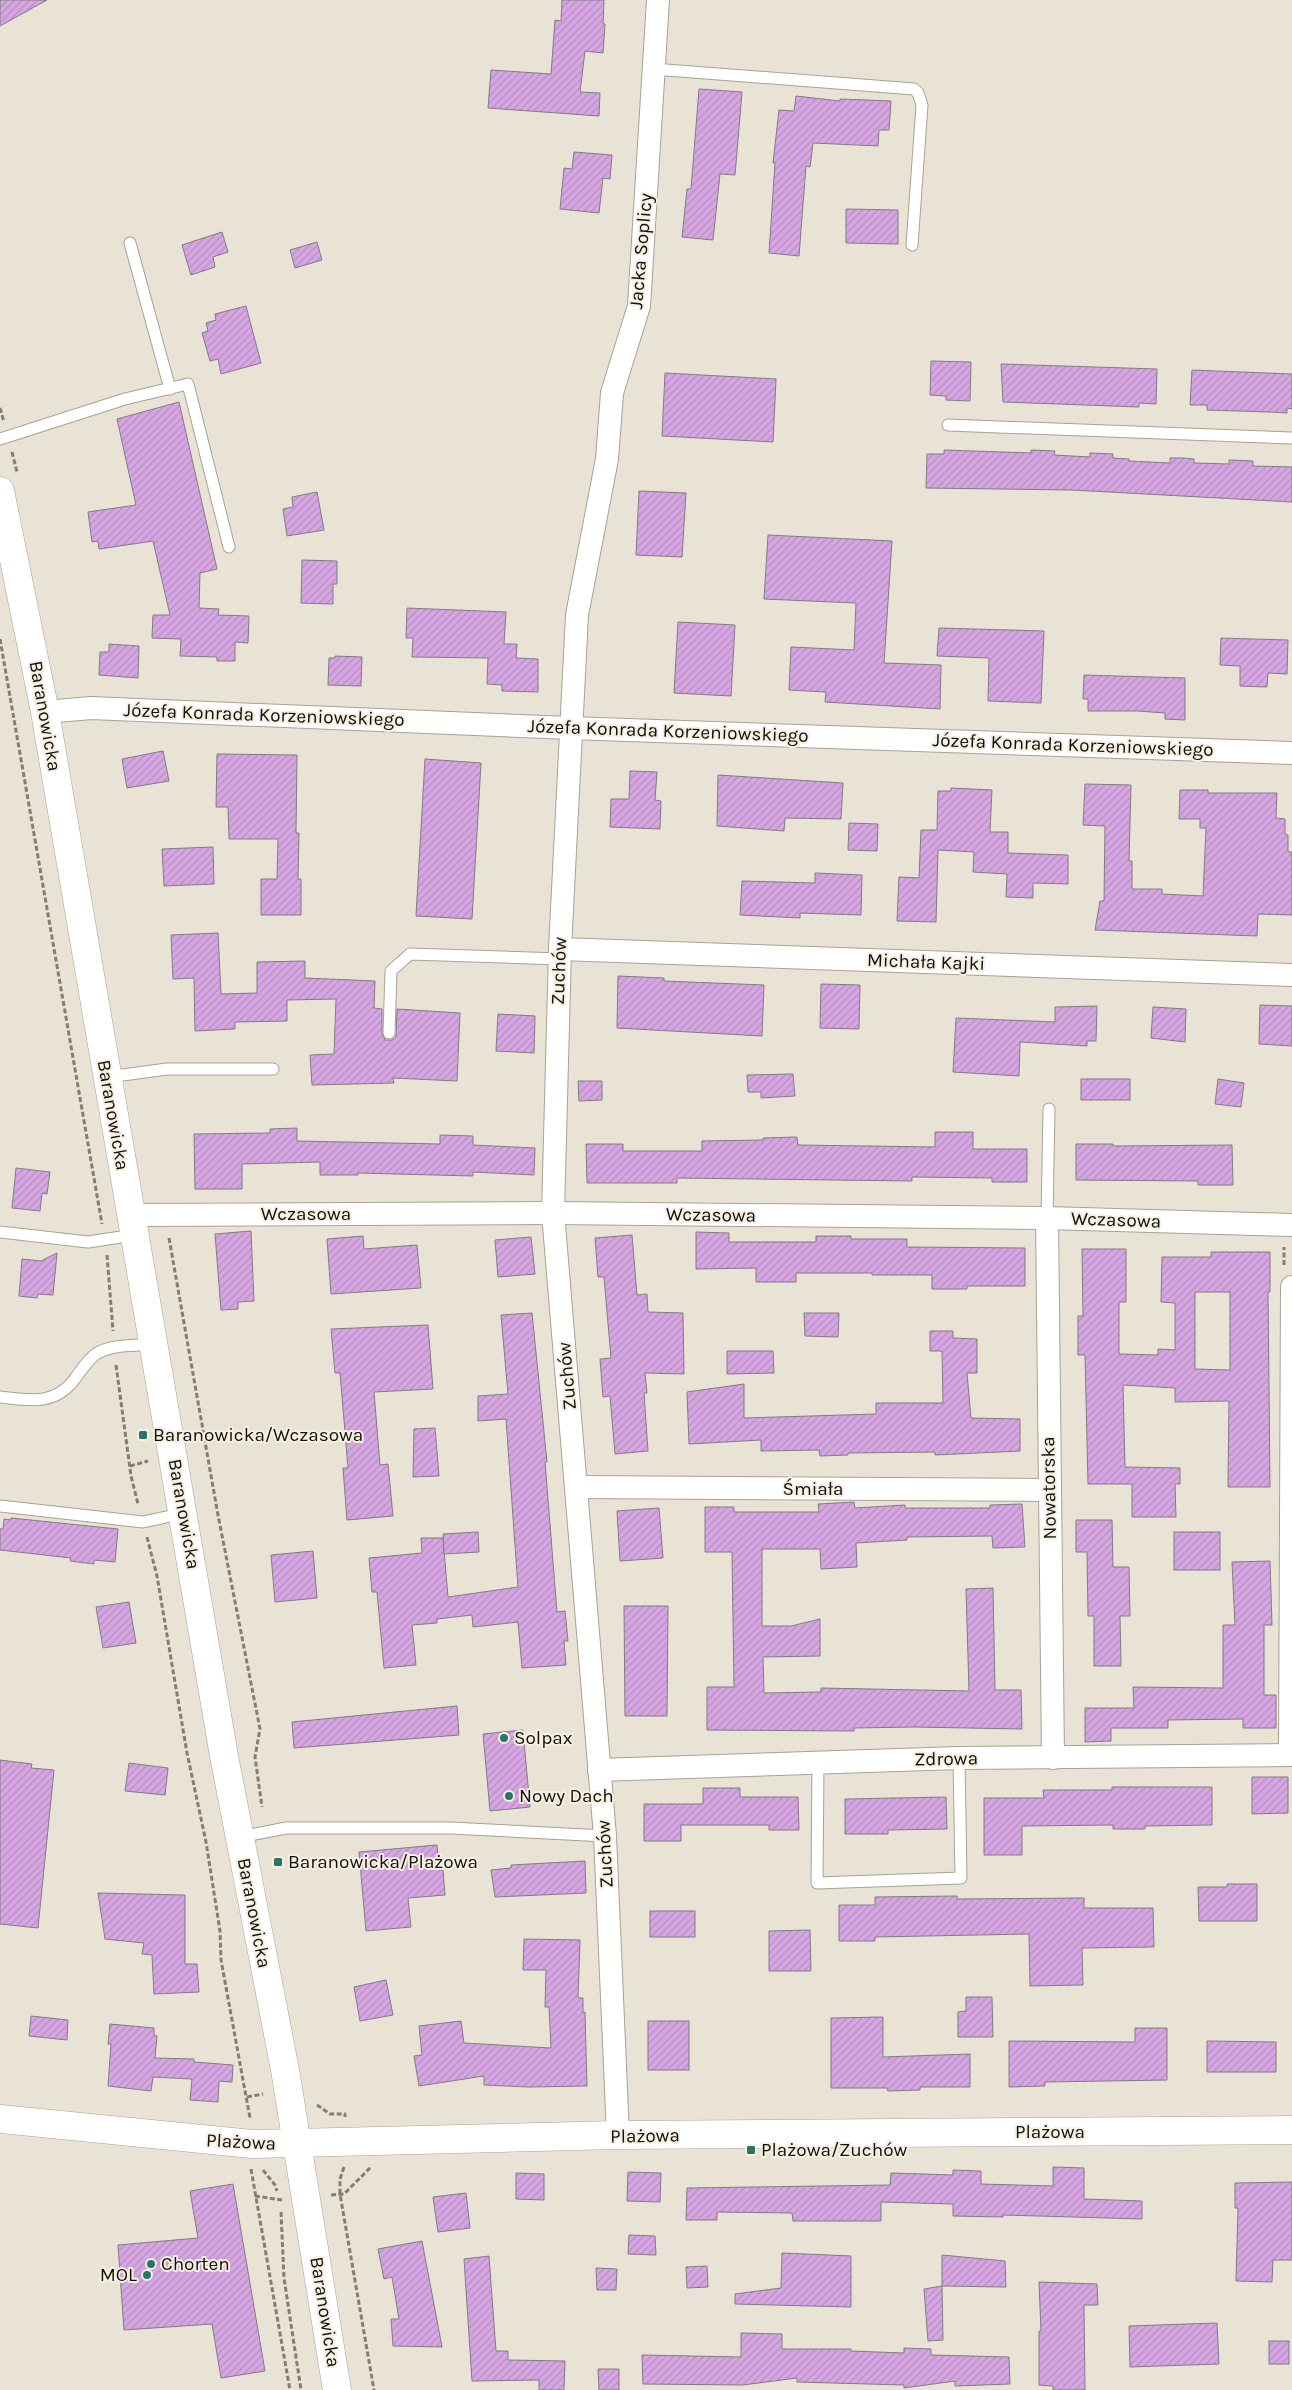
<svg xmlns="http://www.w3.org/2000/svg" width="1292" height="2390" viewBox="0 0 1292 2390" font-family="Karla,sans-serif">
  <style>
    .building { fill: url(#building-hatch); stroke: #827a84; fill-rule: evenodd }
    .lines { fill: none; stroke-linecap: round; stroke-linejoin: round }
    .service-casing { stroke: #a8a296; stroke-width: 13 }
    .minor-casing { stroke: #a8a296; stroke-width: 24 }
    .tertiary-casing { stroke: #a8a296; stroke-width: 29 }
    .path { stroke: #817e75; stroke-width: 3; stroke-dasharray: 5 2.5; stroke-linecap: butt }
    .service { stroke: #fff; stroke-width: 11 }
    .minor { stroke: #fff; stroke-width: 22 }
    .tertiary { stroke: #fff; stroke-width: 28 }
    .poi-dot { fill: #2b726a; stroke: #f6f0e3; stroke-width: 2 }
    .labels { text-anchor: middle; dominant-baseline: central; stroke-width: 4; stroke-linejoin: round; paint-order: stroke }
    .street-label { font-size: 19px; fill: #100f0a; stroke: #f6f0e3 }
    .poi-label { font-size: 19px; fill: #100f0a; stroke: #f6f0e3; text-anchor: start }
  </style>
  <defs>
    <pattern id="building-hatch" width="6" height="6" patternUnits="userSpaceOnUse" patternTransform="scale(1.25)"><rect width="6" height="6" fill="#d6a6e3"/><path d="M-1 1l2-2M0 6l6-6M5 7l2-2" fill="none" stroke="#b78ec1"/></pattern>
  </defs>
  <rect width="100%" height="100%" fill="#e9e3d6"/>
  <g class="building">
    <path d="M0 0H47L0 26Z"/>
    <path d="M562 0H604L603 24H605L603 53 585 51 580 92 600 93 599 116 488 108 491 70 551 74 555 20 561 21Z"/>
    <path d="M699 89 742 92 735 175 720 174 713 240 682 237 687 189H691Z"/>
    <path d="M796 96 840 101V99L891 101 889 130H879L878 146 813 143 810 167 806 166 799 256 769 253 775 163H773L779 110 794 111Z"/>
    <path d="M574 152 612 155 610 179 603 178 599 213 560 209 564 168 572 169Z"/>
    <path d="M846 209 898 210V244L846 243Z"/>
    <path d="M222 232 228 252 213 257 215 267 191 275 182 245Z"/>
    <path d="M317 242 322 260 295 268 290 250Z"/>
    <path d="M246 306 261 363 221 374 218 359 210 361 202 333 208 331 206 323 216 320 215 314Z"/>
    <path d="M931 361 971 362 970 401 946 400V396L930 395Z"/>
    <path d="M1001 364 1157 369 1156 404 1139 403V407L1003 402Z"/>
    <path d="M1192 370 1292 374V409L1287 408V413L1269 412 1207 410V405H1190Z"/>
    <path d="M665 373 776 379 773 442 662 436Z"/>
    <path d="M179 402 217 569 200 573 199 608 219 609 218 615 249 616 248 643 235 642V661H217V657L180 656 181 639 152 638 153 615H170L153 541 99 549 98 541 92 542 88 512 136 505 117 419Z"/>
    <path d="M944 450 1031 453V450L1055 451 1054 455 1090 457V453L1113 454V458L1129 459V461L1170 463V458H1182L1194 459V463L1229 464V460L1253 461V466L1292 467V502L1072 490 926 488 927 454H944Z"/>
    <path d="M639 491 686 493 682 557 636 555Z"/>
    <path d="M317 492 324 530 287 536 283 509 293 507 292 497Z"/>
    <path d="M768 535 892 541 884 663 941 665 940 709 825 702 826 692 789 690 791 647 854 650 856 603 764 599Z"/>
    <path d="M302 560 337 561V584H333V604L301 603Z"/>
    <path d="M407 608 506 612 504 644H517L516 658 538 659V692L502 691V685L487 684 488 658 412 657 413 638H406Z"/>
    <path d="M678 622 735 625 731 696 674 693Z"/>
    <path d="M939 628 1044 631 1041 703 988 701 989 658 937 656Z"/>
    <path d="M1221 638 1288 640 1287 674 1268 673 1267 687 1240 686V666L1220 665Z"/>
    <path d="M109 644 139 646 138 678 99 675 100 652H109Z"/>
    <path d="M335 656 362 657 361 686 328 685 329 658H335Z"/>
    <path d="M1084 675 1185 678V720L1165 719V713L1138 711H1088V699H1083Z"/>
    <path d="M163 751 169 781 127 788 122 759Z"/>
    <path d="M217 754 297 755 296 833H299L298 879H301V915H261V879H277L278 839H229L228 807H216Z"/>
    <path d="M425 759 481 763 472 919 416 916Z"/>
    <path d="M630 771 657 772 655 800 661 801 660 829 610 827 611 799H629Z"/>
    <path d="M718 775 843 783 841 819 785 818 784 831 717 826Z"/>
    <path d="M1085 784 1131 785 1129 861H1132V889H1162V894L1203 896 1206 828H1200V819H1179L1180 790H1208V793H1277L1276 818 1285 819V834L1288 835V852H1292V915L1258 914 1257 936 1095 930 1100 901H1104L1105 826 1083 825Z"/>
    <path d="M951 788 992 790 990 832H1008V853L1068 855V884L1033 883V898L1006 897 1007 874 973 872 974 852 938 850 936 922 897 921 899 877 919 878 921 830H937L938 791H951Z"/>
    <path d="M849 823 878 824 877 851 848 850Z"/>
    <path d="M213 847 214 884 164 886 162 849Z"/>
    <path d="M815 873 862 875 861 915 800 913V918L740 915 742 881 815 883Z"/>
    <path d="M218 933 221 994 257 993V962L305 961V978L375 981 374 1008 382 1009V1033L385 1040H392L396 1037 397 1009 460 1013 457 1081 393 1078 394 1083 312 1085 310 1055 334 1054 336 999 287 1000V1021L235 1022V1029L195 1031 194 978 173 979 171 935Z"/>
    <path d="M618 976 664 978V981L764 985 762 1036 617 1028Z"/>
    <path d="M821 984 860 985 859 1029 820 1028Z"/>
    <path d="M1260 1005 1292 1006V1046L1259 1044Z"/>
    <path d="M1097 1006 1096 1041H1087V1046L1020 1042 1019 1076 953 1072 956 1018 1055 1022V1007Z"/>
    <path d="M1153 1007 1186 1009 1185 1042 1151 1038Z"/>
    <path d="M498 1014 535 1016 534 1053 496 1051Z"/>
    <path d="M793 1074 795 1096 761 1098V1092H748L747 1075Z"/>
    <rect x="1081" y="1079" width="49" height="21"/>
    <path d="M1218 1079 1244 1083 1241 1107 1215 1104Z"/>
    <path d="M578 1081H602V1100L579 1101Z"/>
    <path d="M297 1128V1141L440 1144V1135L473 1136V1145L535 1148 534 1175 473 1172V1176L358 1173V1175H320V1162L242 1164V1189H195L194 1134 270 1133V1129Z"/>
    <path d="M935 1132H973V1149H1027V1182H992V1178L912 1177V1181L677 1178V1183H587L586 1144H623V1151H702V1141L763 1140V1138L797 1137 798 1145 935 1147Z"/>
    <path d="M1076 1144H1113V1146L1232 1145 1233 1185H1198V1181L1076 1180Z"/>
    <path d="M16 1168 50 1172 47 1194 42 1193 40 1211 12 1208Z"/>
    <path d="M251 1231 254 1301 238 1302V1309L221 1310 215 1234Z"/>
    <path d="M696 1232 729 1233V1242H816V1236H851V1239H907V1247L1025 1248V1286H967V1289H932V1275H872V1273H796V1282H756V1268L696 1269Z"/>
    <path d="M632 1235 637 1295 647 1294 648 1312 683 1313 684 1374 645 1373 647 1393H644L648 1451 615 1454 610 1396 603 1397 600 1359 611 1358 604 1277H598L595 1238Z"/>
    <path d="M363 1236 364 1249 417 1245 421 1288 331 1294 327 1239Z"/>
    <path d="M531 1237 535 1274 498 1277 495 1240Z"/>
    <path d="M1082 1249H1126V1302H1119V1354L1158 1355V1349L1175 1350V1303L1161 1302 1162 1257H1211V1252H1270V1292H1268L1270 1487H1228L1229 1401 1175 1402V1388L1123 1385 1125 1467 1180 1468V1484H1175L1176 1517H1132V1484H1088L1085 1355H1078V1316H1083ZM1195 1292H1230V1370L1195 1369Z"/>
    <path d="M57 1253 53 1295 38 1294 37 1298 19 1296 22 1259 41 1261Z"/>
    <path d="M532 1313 547 1462H545L557 1612 565 1611 568 1641H564L566 1665 522 1668 518 1622 473 1627 472 1615 437 1619V1623L412 1625 416 1665 384 1668 377 1592H372L369 1558 422 1553 421 1538H443L448 1597 518 1587 506 1419 478 1421V1396L508 1394 501 1315Z"/>
    <path d="M804 1313H839L838 1337 805 1336Z"/>
    <path d="M428 1325 433 1389 374 1392 380 1465 388 1464 393 1516 347 1520 343 1468H348L340 1373H335L331 1329Z"/>
    <path d="M930 1331H953V1338L977 1339V1373H967L971 1418 1020 1419V1451L935 1455V1452L848 1453V1455L820 1456 819 1450 761 1451V1440L689 1444 687 1392 744 1384V1418L876 1414V1403H943L942 1351H930Z"/>
    <path d="M727 1351H773L774 1373 727 1374Z"/>
    <path d="M435 1428 439 1476 413 1477 414 1429Z"/>
    <path d="M854 1502 855 1508 905 1505V1508H990V1505L1022 1504 1025 1547 993 1548 992 1536 907 1537V1540L856 1543 857 1567 821 1569 820 1549H762V1626H791L820 1619V1656L763 1657 764 1693 821 1692V1688L969 1691 966 1589 993 1588 995 1690H1021L1022 1729 914 1727 854 1728V1731L707 1730V1687H734L732 1552H705V1507H734V1512H819L818 1504Z"/>
    <path d="M659 1508 663 1558 620 1561 617 1511Z"/>
    <path d="M11 1518 118 1529 115 1562 94 1560V1564L70 1561 71 1558 0 1550V1529H3L4 1519 11 1520Z"/>
    <path d="M1076 1520H1112L1113 1567H1129L1130 1616H1120L1121 1666H1094V1616H1088L1087 1552H1076Z"/>
    <path d="M478 1532 479 1552 444 1554 443 1534Z"/>
    <rect x="1174" y="1532" width="46" height="38"/>
    <path d="M313 1551 317 1598 275 1602 271 1555Z"/>
    <path d="M1270 1561 1272 1625H1264V1695H1276V1728H1243V1719L1168 1720V1728H1111V1741L1085 1742V1708H1134L1133 1687 1223 1688V1625H1235L1232 1562Z"/>
    <path d="M129 1602 136 1643 103 1648 96 1607Z"/>
    <path d="M624 1606H668L667 1716H625Z"/>
    <path d="M457 1706 459 1735 294 1748 292 1722Z"/>
    <path d="M523 1730 530 1807 490 1811 483 1734Z"/>
    <path d="M0 1760 32 1764 31 1768 54 1770 38 1928 0 1924Z"/>
    <path d="M129 1763 168 1768 165 1795 125 1791Z"/>
    <path d="M1252 1777H1288V1813L1252 1814Z"/>
    <path d="M1112 1787H1212V1825L1145 1826V1829H1113V1825L1022 1826V1855H984V1798H1044L1043 1790H1112Z"/>
    <path d="M703 1788H740V1797H798L799 1830H769V1825H681V1841H644V1804H703Z"/>
    <path d="M946 1797 947 1829 888 1830V1834H845V1799Z"/>
    <path d="M437 1845 439 1870H443L445 1895 408 1898 411 1927 366 1931 359 1852Z"/>
    <path d="M585 1861 586 1893 495 1897 491 1870 511 1868V1865Z"/>
    <path d="M1227 1884H1257V1921H1199L1198 1887H1227Z"/>
    <path d="M98 1893 185 1895V1964H197L199 1992 154 1994 152 1955 142 1954 144 1943 105 1939Z"/>
    <path d="M957 1896V1899L1084 1898V1908H1153L1154 1947 1082 1948 1083 1985 1030 1986 1029 1934 875 1937V1941H839V1905H875V1897Z"/>
    <rect x="650" y="1911" width="45" height="26"/>
    <path d="M810 1930 811 1971H769V1931Z"/>
    <path d="M524 1939 580 1940 578 1998H583V2013L585 2012 587 2086 529 2087 484 2085V2076L419 2086 414 2056 422 2055 419 2026 461 2021 464 2043 551 2048 549 2007H545L546 1970H523Z"/>
    <path d="M386 1980 393 2015 360 2021 354 1987Z"/>
    <path d="M966 1997H992L993 2037H958V2012L966 2011Z"/>
    <path d="M31 2016 68 2020 67 2040 29 2036Z"/>
    <path d="M883 2017V2057L970 2054V2087H920V2090L888 2091 887 2088H831V2018Z"/>
    <rect x="648" y="2021" width="41" height="49"/>
    <path d="M110 2024 154 2028V2035L157 2036 155 2058 194 2059V2062L233 2065 232 2082 219 2081 218 2102 190 2100 192 2079 153 2077 151 2091 108 2086 111 2044H108Z"/>
    <path d="M1135 2028H1167V2080L1045 2082V2086L1009 2087V2041L1135 2042Z"/>
    <path d="M1207 2041 1276 2042V2072H1207Z"/>
    <path d="M1053 2167 1084 2168V2199L1142 2201V2219L1003 2215V2217L953 2216V2204L881 2202V2221H793L792 2213 717 2212V2220H686L687 2188 890 2185 891 2173 953 2175V2170L981 2171V2184L1053 2186Z"/>
    <path d="M628 2172 661 2173 660 2202 627 2201Z"/>
    <path d="M516 2173 544 2174V2200L516 2199Z"/>
    <path d="M1292 2182V2260H1273L1272 2282 1236 2281 1238 2208H1235V2183Z"/>
    <path d="M233 2184 265 2371 221 2378 212 2324 124 2330 118 2245 198 2238 190 2191Z"/>
    <path d="M466 2193 470 2228 438 2232 433 2197Z"/>
    <path d="M629 2235 655 2236 656 2255 628 2254Z"/>
    <path d="M422 2241 442 2347 393 2346 391 2319H399L392 2277 384 2279 378 2249Z"/>
    <path d="M782 2253 851 2256V2307L735 2304V2294L781 2288Z"/>
    <path d="M942 2255 1005 2261 1006 2287 942 2286Z"/>
    <path d="M489 2256 496 2351H508V2360L565 2361 564 2390H539V2380L472 2381 464 2259Z"/>
    <path d="M707 2266 708 2287 687 2288 686 2267Z"/>
    <path d="M596 2268 617 2269 616 2290H597Z"/>
    <path d="M1039 2282 1097 2284 1098 2305H1084L1085 2390H1053V2386L1039 2385V2331H1041Z"/>
    <path d="M942 2286 943 2340 928 2341 924 2289Z"/>
    <path d="M1217 2323 1219 2364 1130 2367 1129 2326Z"/>
    <path d="M741 2333 782 2334V2349H851V2351L904 2353V2348L931 2349V2355L1009 2357 1010 2384 955 2386V2381L904 2388V2385L797 2382V2378L743 2385 643 2384 642 2355 741 2357Z"/>
    <rect x="1269" y="2341" width="20" height="23"/>
    <path d="M598 2369H619V2390H599Z"/>
  </g>
  <g class="lines">
    <defs>
      <g id="service">
        <path d="M653 69 914 89 918 93 922 105 912 245"/>
        <path d="M130 243 170 389"/>
        <path d="M948 425 1292 438"/>
        <path d="M0 439 125 399 188 384 229 547"/>
        <path d="M389 1033 391 971 410 954 560 959"/>
        <path d="M108 1077 167 1069H273"/>
        <path d="M1047 1218 1049 1109"/>
        <path d="M0 1232 88 1242 134 1235"/>
        <path d="M0 1397C29 1400 54 1406 74 1380 80 1372 88 1359 96 1354 111 1344 136 1346 153 1344"/>
        <path d="M0 1506 143 1522 184 1513"/>
        <path d="M818 1763 817 1883 961 1878 959 1758"/>
        <path d="M240 1837 286 1828H451L605 1836"/>
      </g>
      <g id="minor">
        <path d="M45 712 91 708 570 728 1292 753"/>
        <path d="M560 949 1292 975"/>
        <path d="M130 1215 553 1213 1047 1218 1292 1225"/>
        <path d="M1047 1218 1053 1758"/>
        <path d="M577 1487 1048 1490"/>
        <path d="M1290 1755 1292 1287"/>
        <path d="M599 1770 959 1758 1292 1755"/>
        <path d="M618 2135 605 1836 553 1213 560 949 577 615 607 459 612 393 639 306 658 0"/>
      </g>
      <g id="tertiary">
        <path d="M0 491 45 712 224 1756 285 2070 337 2390"/>
        <path d="M0 2119 252 2144 618 2135 1292 2130"/>
      </g>
    </defs>
    <use href="#service" class="service-casing"/>
    <use href="#minor" class="minor-casing"/>
    <use href="#tertiary" class="tertiary-casing"/>
    <g class="path">
      <path d="M0 408 4 422"/>
      <path d="M12 452 17 472"/>
      <path d="M0 639 102 1224"/>
      <path d="M169 1238 218 1515 260 1729 255 1757 262 1807"/>
      <path d="M107 1255 113 1331"/>
      <path d="M1284 1265V1247"/>
      <path d="M116 1365 131 1476 138 1504"/>
      <path d="M130 1466 148 1461"/>
      <path d="M147 1537 157 1576 187 1753 206 1842 220 1931 221 1960 250 2118"/>
      <path d="M247 2097 263 2094"/>
      <path d="M317 2105 330 2114H345V2117"/>
      <path d="M344 2167 340 2179V2194L374 2390"/>
      <path d="M251 2169 290 2390"/>
      <path d="M263 2170 275 2185 277 2191"/>
      <path d="M331 2195 344 2194 371 2167"/>
      <path d="M255 2196 282 2200"/>
      <path d="M281 2212 284 2278 301 2390"/>
    </g>
    <use href="#service" class="service"/>
    <use href="#minor" class="minor"/>
    <use href="#tertiary" class="tertiary"/>
  </g>
  <g class="poi-dot">
    <rect x="138" y="1430" width="10" height="10" rx="2.5"/>
    <circle cx="504" cy="1738" r="5"/>
    <circle cx="509" cy="1796" r="5"/>
    <rect x="273" y="1857" width="10" height="10" rx="2.5"/>
    <rect x="746" y="2145" width="10" height="10" rx="2.5"/>
    <circle cx="151" cy="2264" r="5"/>
    <circle cx="147" cy="2275" r="5"/>
  </g>
  <g class="labels">
    <g class="street-label">
      <text transform="translate(641 251) rotate(-85)">Jacka Soplicy</text>
      <text transform="translate(264 715) rotate(2)">Józefa Konrada Korzeniowskiego</text>
      <text transform="translate(45 716) rotate(80)">Baranowicka</text>
      <text transform="translate(668 731) rotate(2)">Józefa Konrada Korzeniowskiego</text>
      <text transform="translate(1073 745) rotate(2)">Józefa Konrada Korzeniowskiego</text>
      <text transform="translate(926 962) rotate(2)">Michała Kajki</text>
      <text transform="translate(559 971) rotate(-88)">Zuchów</text>
      <text transform="translate(113 1115) rotate(80)">Baranowicka</text>
      <text x="306" y="1214">Wczasowa</text>
      <text transform="translate(711 1215) rotate(1)">Wczasowa</text>
      <text transform="translate(1116 1220) rotate(2)">Wczasowa</text>
      <text transform="translate(567 1376) rotate(-95)">Zuchów</text>
      <text transform="translate(1049 1488) rotate(-91)">Nowatorska</text>
      <text x="813" y="1489">Śmiała</text>
      <text transform="translate(184 1514) rotate(80)">Baranowicka</text>
      <text transform="translate(946 1759) rotate(-1)">Zdrowa</text>
      <text transform="translate(605 1854) rotate(-93)">Zuchów</text>
      <text transform="translate(254 1913) rotate(79)">Baranowicka</text>
      <text x="1050" y="2132">Plażowa</text>
      <text transform="translate(645 2136) rotate(-1)">Plażowa</text>
      <text transform="translate(241 2142) rotate(3)">Plażowa</text>
      <text transform="translate(325 2312) rotate(81)">Baranowicka</text>
    </g>
    <g class="poi-label">
      <text x="153" y="1435">Baranowicka/Wczasowa</text>
      <text x="514" y="1738">Solpax</text>
      <text x="519" y="1796">Nowy Dach</text>
      <text x="288" y="1862">Baranowicka/Plażowa</text>
      <text x="761" y="2150">Plażowa/Zuchów</text>
      <text x="161" y="2264">Chorten</text>
      <text x="137" y="2275" text-anchor="end">MOL</text>
    </g>
  </g>
</svg>
